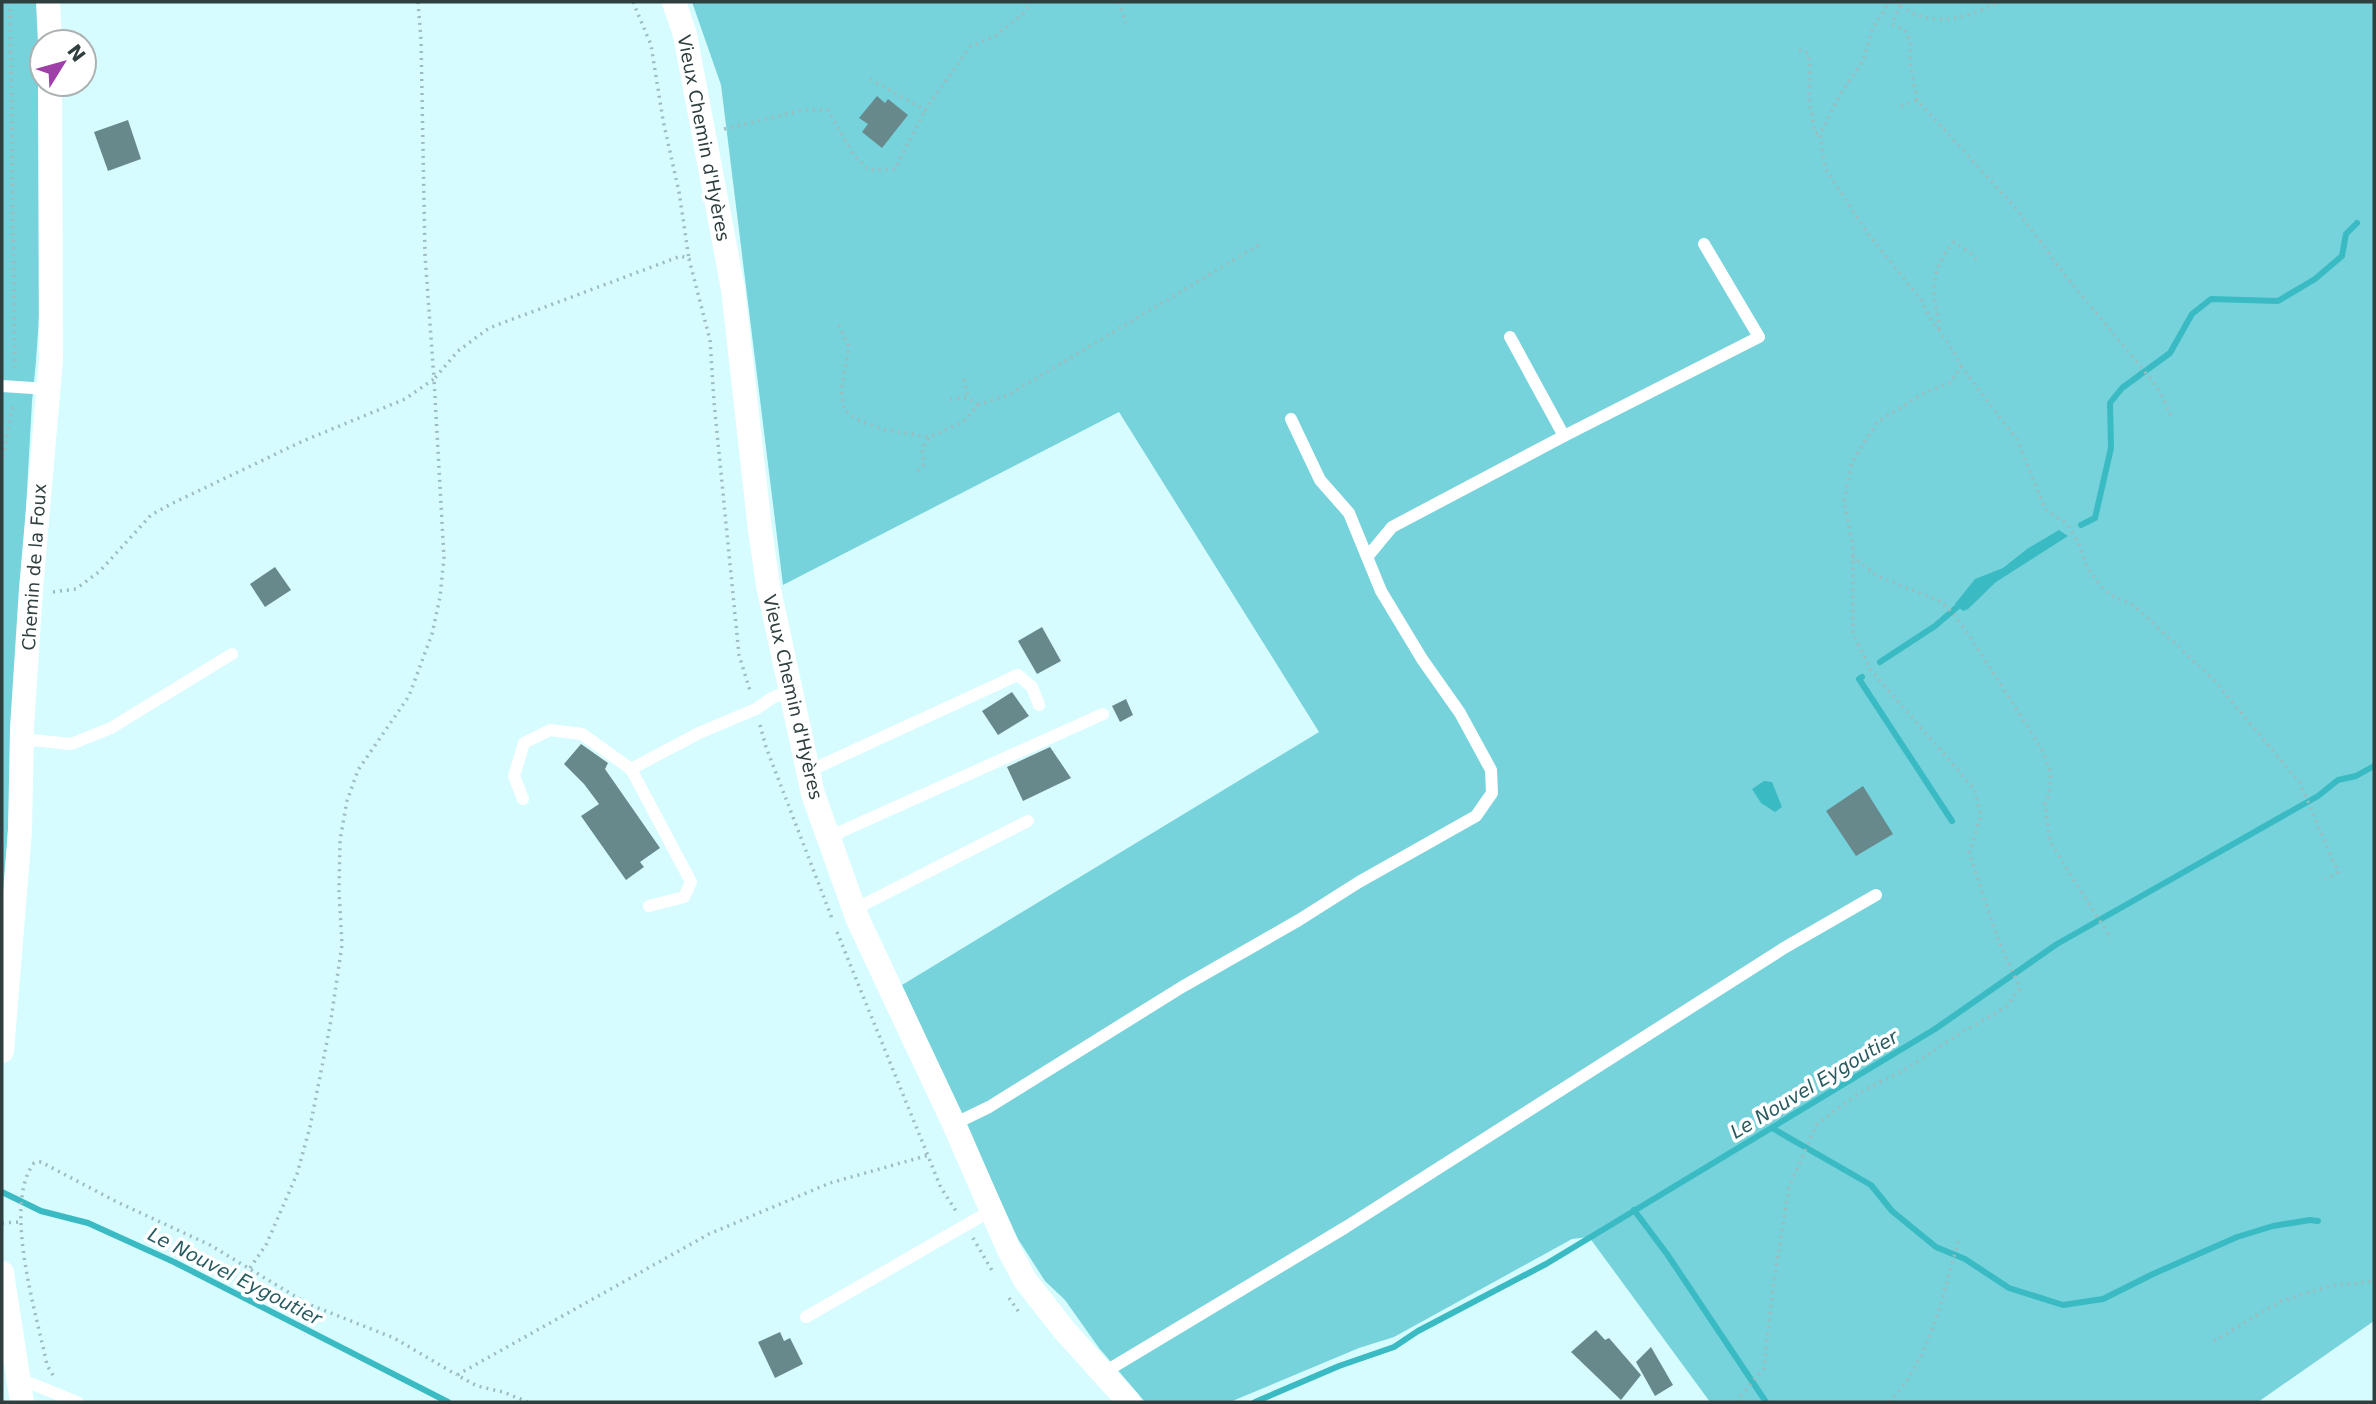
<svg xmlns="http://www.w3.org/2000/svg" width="2376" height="1404" viewBox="0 0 2376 1404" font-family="'DejaVu Sans',sans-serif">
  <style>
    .green { fill: #76d3db }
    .water { fill: #3abac3 }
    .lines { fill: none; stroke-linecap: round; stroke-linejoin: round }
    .stream { stroke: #3abac3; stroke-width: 6 }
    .building { fill: #67898c }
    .path { stroke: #9ebbbe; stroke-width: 3.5; stroke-dasharray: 2 5; stroke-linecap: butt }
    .lane { stroke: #fff; stroke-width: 12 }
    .street { stroke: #fff; stroke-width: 24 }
    .labels { text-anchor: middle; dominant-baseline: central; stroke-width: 7; stroke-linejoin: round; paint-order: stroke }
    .street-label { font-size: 18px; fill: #2f3e3f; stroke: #fff }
    .water-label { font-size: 19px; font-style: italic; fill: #285c60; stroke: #fff }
  </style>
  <rect width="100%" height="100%" fill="#d7fcff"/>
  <g class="green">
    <path d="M2 2H41C41 135 47 269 32 402L2 935Z"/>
    <path d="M692 2H2374V1321L2258 1402H1710L1589 1237 1572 1239 1394 1337 1359 1348 1230 1402H1145L1099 1348 1065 1300 1045 1281 1018 1239 902 985 1319 732 1119 412 783 585 721 85Z"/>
  </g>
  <g class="water">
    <path d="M2059 530 2068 536 1996 582 1968 609 1963 611 1955 604 1975 579 2003 568 2027 549Z"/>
    <path d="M1764 781 1772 782 1782 807 1775 812 1761 803 1752 789Z"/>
  </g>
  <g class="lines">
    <g class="stream">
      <path d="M2081 525 2095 518 2111 448 2110 403 2122 388 2170 353 2192 314 2211 299 2278 301 2315 279 2342 256 2346 234 2357 223"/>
      <path d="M1880 662 1935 626 1963 602"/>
      <path d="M1862 677 1859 679 1952 821"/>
      <path d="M1772 1128 1871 1185 1892 1211 1936 1247 1965 1259 2009 1288 2063 1305 2103 1299 2153 1274 2237 1237 2273 1226 2310 1220 2318 1221"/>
      <path d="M2 1192 41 1211 88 1223 174 1262 448 1402"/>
      <path d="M1634 1210 1667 1254 1766 1402"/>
      <path d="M1255 1402 1339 1366 1394 1347 1418 1331 1546 1264 1935 1029 2057 944 2318 796 2338 780 2356 776 2374 766"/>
    </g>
  </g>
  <g class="building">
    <path d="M877 96 885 103 888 99 908 115 882 148 862 132 868 124 859 118Z"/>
    <path d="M128 120 141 159 108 171 94 132Z"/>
    <path d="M275 567 291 590 265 607 250 584Z"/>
    <path d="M1042 627 1061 661 1037 674 1018 641Z"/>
    <path d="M1012 692 1029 716 998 735 982 711Z"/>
    <path d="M1126 699 1133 715 1120 722 1112 706Z"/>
    <path d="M581 744 608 763 605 769 660 848 640 862 644 867 626 880 581 816 599 804 584 784 564 764Z"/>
    <path d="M1050 747 1071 778 1023 801 1007 767Z"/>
    <path d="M1863 786 1893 834 1856 856 1826 811Z"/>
    <path d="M1596 1330 1605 1340 1609 1338 1641 1375 1621 1400 1571 1352Z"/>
    <path d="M780 1332 784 1341 790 1338 803 1364 775 1378 758 1342Z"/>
    <path d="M1651 1347 1673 1385 1655 1396 1636 1362Z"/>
  </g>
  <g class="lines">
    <g class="path">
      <path d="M10 2 15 371"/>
      <path d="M633 2 651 45 663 120 679 192 689 259"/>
      <path d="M1119 2 1126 23"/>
      <path d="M1895 2C1930 30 1964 19 2000 2"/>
      <path d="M1900 5 1892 24 1905 30 1911 42 1910 62 1917 100 2014 206 2065 275 2158 388 2172 418"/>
      <path d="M1799 50 1808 53 1810 66 1809 99 1815 133 1820 134"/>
      <path d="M2 51 12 52"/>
      <path d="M870 79 925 110 970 47 995 36 1022 15 1031 2"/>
      <path d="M1901 106 1917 100"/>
      <path d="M724 129 803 110H828L853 154 869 170 895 169 925 110"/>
      <path d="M839 325 849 347 841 390 844 410 860 421 886 430 930 437 964 421 978 405 1010 394 1262 243"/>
      <path d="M1939 329C1939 317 1935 306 1934 294 1933 274 1941 256 1954 242L1973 255 1978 262"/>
      <path d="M1961 366 2017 440 2045 509 2067 524 2079 544 2086 565 2097 581 2109 594 2135 606 2214 680 2300 783 2338 872 2325 879"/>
      <path d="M964 379 968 398"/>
      <path d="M950 399 968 398 978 405"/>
      <path d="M2 464 13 403"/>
      <path d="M918 471 924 464 922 448 930 437"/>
      <path d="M1852 556 1877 576 1940 601 1953 613 1969 635 2043 751 2051 774 2049 795 2045 804 2050 842 2111 939"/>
      <path d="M53 592 76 589 100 571 151 515 173 503 303 441 405 399 434 379 425 255 421 40 418 2"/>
      <path d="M760 725 766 747 833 921"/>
      <path d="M837 932 941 1188 958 1214"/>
      <path d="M2 1223 19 1222"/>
      <path d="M973 1238 994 1274"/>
      <path d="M250 1268 266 1245 297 1174 310 1127 330 1026 342 945 339 891 340 840 347 801 358 770 409 696 432 634 440 597 444 558 434 379 458 351 489 328 681 256 689 259 710 340 714 402 739 655 751 694"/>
      <path d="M1009 1298 1019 1312"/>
      <path d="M2214 1341 2281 1301 2330 1286 2374 1281"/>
      <path d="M53 1375 47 1365C37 1315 2 1205 34 1163L41 1162 117 1202 210 1245 308 1304 394 1338 457 1375"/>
      <path d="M528 1402 503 1392 477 1386 457 1375 709 1234 830 1183 929 1155"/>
      <path d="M1739 1402 1738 1399 1764 1368 1773 1287 1789 1187 1817 1124 1859 1093 1909 1067 1962 1032 2006 1007 2020 988 1997 937 1969 853 1981 816 1975 790 1870 669 1853 633V547L1844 501 1852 462 1877 422 1924 393 1950 383 1961 366 1953 350 1929 317 1922 301 1866 231 1825 168 1820 134 1841 93 1864 59 1872 29 1890 2"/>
      <path d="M1889 1402C1930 1361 1943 1294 1959 1239"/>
    </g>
    <g class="lane">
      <path d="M2 386 48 389"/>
      <path d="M1564 436 1759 337 1704 244"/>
      <path d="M1368 556 1392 527 1564 436 1510 337"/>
      <path d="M22 739 71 744 111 728 232 654"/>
      <path d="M631 769 691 882 684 897 649 906"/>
      <path d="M809 771 1018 675 1032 687 1039 705"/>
      <path d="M523 799 514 776 524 743 550 730 582 734 631 769 699 733 756 709 772 698 792 689"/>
      <path d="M829 837 1103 714"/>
      <path d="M855 909 1028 821"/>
      <path d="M954 1124 989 1107 1182 987 1299 920 1359 882 1476 816 1492 793 1491 770 1460 713 1422 659 1381 591 1349 513 1320 480 1291 419"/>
      <path d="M806 1317 992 1210"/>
      <path d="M1103 1373 1346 1227 1784 948 1876 895"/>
      <path d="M20 1379 77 1402"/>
    </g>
    <g class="street">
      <path d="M48 2 50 42"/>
      <path d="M674 2 685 35 733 289 760 530 768 585 813 794 858 920 954 1124 1008 1248 1025 1280 1064 1330 1129 1402"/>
      <path d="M2 1051 20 831 22 728 31 589 51 360 50 84"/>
      <path d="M2 1273 22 1402"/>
    </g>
  </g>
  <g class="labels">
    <g class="street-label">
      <text transform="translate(704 138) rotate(79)">Vieux Chemin d'Hyères</text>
      <text transform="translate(34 567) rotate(-86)">Chemin de la Foux</text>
      <text transform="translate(793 697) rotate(77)">Vieux Chemin d'Hyères</text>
    </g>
    <g class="water-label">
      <text transform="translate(1814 1084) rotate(-31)">Le Nouvel Eygoutier</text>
      <text transform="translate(235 1276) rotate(27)">Le Nouvel Eygoutier</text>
    </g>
  </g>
  <rect width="2376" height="1404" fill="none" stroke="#2f3e3f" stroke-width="7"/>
  <g transform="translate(63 63) rotate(53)"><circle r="33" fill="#ffffff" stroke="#acb2b2" stroke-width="2"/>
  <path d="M0-5L12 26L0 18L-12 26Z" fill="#9f40a9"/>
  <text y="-10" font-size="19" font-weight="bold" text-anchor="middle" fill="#2f3e3f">N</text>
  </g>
</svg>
